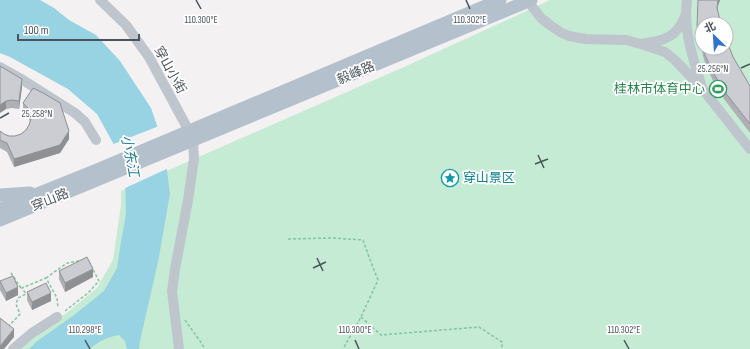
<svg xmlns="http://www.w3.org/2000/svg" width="750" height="349" viewBox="0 0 750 349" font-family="'Sofia Sans Condensed','Noto Sans SC',sans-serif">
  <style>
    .green { fill: #c5ebd4; fill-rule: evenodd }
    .water { fill: #97d3e2 }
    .pier { fill: #f3f1f1 }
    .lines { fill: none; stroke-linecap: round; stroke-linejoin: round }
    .path { stroke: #81c5a3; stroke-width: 1.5; stroke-dasharray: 3 2; stroke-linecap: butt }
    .minor { stroke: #bec5cc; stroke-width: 10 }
    .major { stroke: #b4c0cc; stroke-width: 13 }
    .wall { fill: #afb0b5 }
    .shaded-wall { fill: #8e9094 }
    .building { fill: #cbcdd3; stroke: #8e9094 }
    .ticks { fill: none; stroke: #4b545c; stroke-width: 1.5 }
    .labels { text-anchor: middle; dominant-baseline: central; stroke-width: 3.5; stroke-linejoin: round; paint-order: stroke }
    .street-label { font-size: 13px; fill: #4b545c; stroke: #fff }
    .leisure-label { font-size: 13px; fill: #27864d; stroke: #fff; text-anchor: end }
    .culture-label { font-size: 13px; fill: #0d838f; stroke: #fff; text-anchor: start }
    .water-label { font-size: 14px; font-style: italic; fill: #1c7c95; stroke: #fff }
    .ticks-label { font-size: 10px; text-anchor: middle; fill: #4b545c; stroke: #fff; stroke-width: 3.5; stroke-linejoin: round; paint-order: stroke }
  </style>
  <rect width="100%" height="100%" fill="#f3f1f1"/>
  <path class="green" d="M550 0H750V349H16L32 336 68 312 97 288 113 260 121 205V191L413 63 520 14ZM702 24H726V48H702Z"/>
  <path class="water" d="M0 0H40L54 8 69 20 96 35 120 61 151 108 164 146 170 194 158 262 140 341 139 349H127L125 341 119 335C107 337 99 341 90 349H29L36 342 74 315 104 291 117 268 121 242 126 214 125 177 113 143 97 114 68 89 10 57 0 53Z"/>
  <path class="pier" d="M159 126 166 145 169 168 123 189V177L111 145Z"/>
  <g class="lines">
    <g class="path">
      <path d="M288 239 332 238 363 240 369 257 378 280 361 317 343 349"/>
      <path d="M11 273 21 288"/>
      <path d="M46 278 67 263 79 261"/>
      <path d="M65 311 88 293 99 281 88 260"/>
      <path d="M361 317 381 335 479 327 502 342V349"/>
      <path d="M185 320 200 341 205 349"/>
      <path d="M8 327 20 314 16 304 18 298 26 294 22 288 46 278 57 298 58 308"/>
    </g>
    <g class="minor">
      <path d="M100 0 126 25 149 57 189 131 193 141 194 159 188 200 175 269 172 291 179 349"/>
      <path d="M527 0 541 18 550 25 560 32 569 36 585 39 626 40 641 44 665 52 676 61 704 91 750 149"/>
      <path d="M687 0C683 30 693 59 702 87"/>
      <path d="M645 43C664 41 678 36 685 16"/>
      <path d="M0 67 18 77 75 113 85 122 96 140"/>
      <path d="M13 349 32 333 57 317"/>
    </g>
    <g class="major">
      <path d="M0 195 30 193"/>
      <path d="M0 209 97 170 500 0"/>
      <path d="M0 220 531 0"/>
    </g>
  </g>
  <g class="wall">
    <path d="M718 6V11L702 24V48H726L733 57 750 86V133L724 99 714 83 705 63 697 34V26Z"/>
    <path d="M0 66 22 87 19 109 12 108 6 109 1 112Z"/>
    <path d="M23 103 69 139 60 153 14 167 7 152 0 148V131L4 134 9 136H15L21 134 26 130 29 125 30 122 28 116 23 111Z"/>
    <path d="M59 271 93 277 65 292 59 279Z"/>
    <path d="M0 281 18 295 6 301 0 290Z"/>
    <path d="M27 292 51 301 32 310 27 300Z"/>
  </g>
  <g class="shaded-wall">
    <path d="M718 0H720L718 6 717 16V8Z"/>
    <path d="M22 79V87L19 109V101Z"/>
    <path d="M6 101V109L0 113V105Z"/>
    <path d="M69 131V139L60 153 14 167V159Z"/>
    <path d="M93 269V277L65 292V283Z"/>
    <path d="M18 287V295L6 301V293Z"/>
    <path d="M51 293V301L32 310V302Z"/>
    <path d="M14 329V337L4 349H0V346Z"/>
  </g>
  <g class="building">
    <path d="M698 0H718L717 8 721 24H702V43L697 26Z"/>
    <path d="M726 39 733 57 750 86V124L724 91 714 74 705 55 703 48H726Z"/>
    <path d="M0 66 22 79 19 101 12 100 6 101 0 105Z"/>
    <path d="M33 88 45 94 60 103 69 131 60 145 14 159 7 143 0 140V131L4 134 9 136H15L21 134 26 130 29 125 31 119 30 113 28 108 23 103Z"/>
    <path d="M87 257 93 269 65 283 59 271Z"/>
    <path d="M13 276 18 287 6 293 0 281Z"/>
    <path d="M46 283 51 293 32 302 27 292Z"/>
    <path d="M0 318 14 329 0 346Z"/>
  </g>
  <path class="ticks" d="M196 0 201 9M466 0 470 9M741 68 750 64M0 118 9 113M538 155 544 168M535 164 548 159M317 258 323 271M313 268 326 262M85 340 90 349M355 340 359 349M624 340 629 349"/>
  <defs>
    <symbol id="stadium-ring" viewBox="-11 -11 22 22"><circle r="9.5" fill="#fff" stroke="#2e9e5b" stroke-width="1.5"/><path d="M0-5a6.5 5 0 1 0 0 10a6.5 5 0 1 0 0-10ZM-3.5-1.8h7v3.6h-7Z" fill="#2e9e5b"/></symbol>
    <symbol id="sight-ring" viewBox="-11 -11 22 22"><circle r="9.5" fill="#fff" stroke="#0f9aa8" stroke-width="1.5"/><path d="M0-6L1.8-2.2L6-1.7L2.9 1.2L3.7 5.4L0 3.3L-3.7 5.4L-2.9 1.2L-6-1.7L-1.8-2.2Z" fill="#0f9aa8"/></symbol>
  </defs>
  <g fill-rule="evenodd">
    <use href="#stadium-ring" x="708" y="79" width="20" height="20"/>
    <use href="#sight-ring" x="440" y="168" width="20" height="20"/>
  </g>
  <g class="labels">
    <g class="street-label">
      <text transform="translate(170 70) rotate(61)">穿山小街</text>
      <text transform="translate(356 73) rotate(-23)">毅峰路</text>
      <text transform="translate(50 200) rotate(-22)">穿山路</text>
    </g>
    <g class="leisure-label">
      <text x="705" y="89">桂林市体育中心</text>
    </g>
    <g class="culture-label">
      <text x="463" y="178">穿山景区</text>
    </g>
    <g class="water-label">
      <text transform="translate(130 156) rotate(79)">小东江</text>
    </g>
  </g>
  <g class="ticks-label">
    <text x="201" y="23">110.300°E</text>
    <text x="470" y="23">110.302°E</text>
    <text x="713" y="72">25.256°N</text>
    <text x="37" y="117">25.258°N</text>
    <text x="85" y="333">110.298°E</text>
    <text x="355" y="333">110.300°E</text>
    <text x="624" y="333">110.302°E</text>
  </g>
  <g transform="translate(714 36) rotate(335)"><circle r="19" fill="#ffffff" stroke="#b7bbbe"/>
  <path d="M0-3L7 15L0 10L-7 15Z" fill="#2f74cf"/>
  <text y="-6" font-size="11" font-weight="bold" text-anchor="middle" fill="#4b545c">北</text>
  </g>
  <path d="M18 34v6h121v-6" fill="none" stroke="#4b545c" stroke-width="2"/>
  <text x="24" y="34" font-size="12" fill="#4b545c" stroke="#ffffff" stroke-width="3" paint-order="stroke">100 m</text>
</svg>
